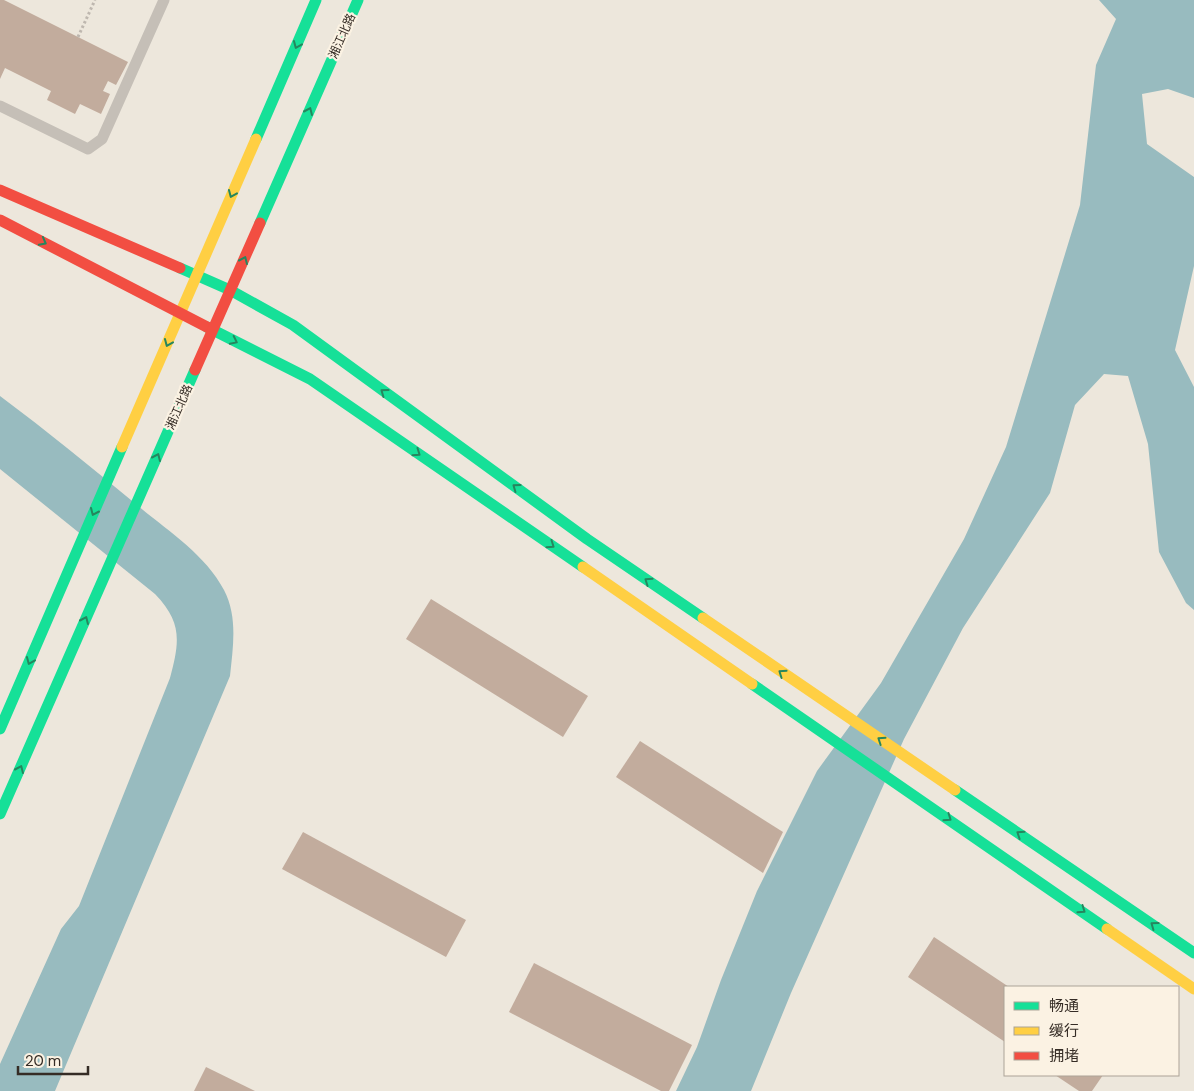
<svg xmlns="http://www.w3.org/2000/svg" width="1194" height="1091" viewBox="0 0 1194 1091" font-family="'DM Sans','Noto Sans SC',sans-serif">
  <style>
    .water { fill: #98bbbf }
    .building { fill: #c2ac9d }
    .lines { fill: none; stroke-linecap: round; stroke-linejoin: round }
    .path { stroke: #beb7af; stroke-width: 3; stroke-dasharray: 2.5 2.5; stroke-linecap: butt }
    .lane { stroke: #c5bfb7; stroke-width: 11 }
    .fast { stroke: #16e098; stroke-width: 11 }
    .slow { stroke: #ffcf43; stroke-width: 11 }
    .jam { stroke: #f24e42; stroke-width: 11 }
    .oneway { stroke: #26865e }
    .labels { text-anchor: middle; dominant-baseline: central; stroke-width: 4.5; stroke-linejoin: round; paint-order: stroke }
    .street-label { font-size: 12px; fill: #352c25; stroke: #fbf2e3 }
  </style>
  <rect width="100%" height="100%" fill="#ede7dc"/>
  <g class="water">
    <path d="M1099 0H1194V98L1168 89 1142 94 1147 144 1194 177V266L1175 350 1194 387V610L1186 603 1159 552 1148 444 1128 376 1104 374 1075 405 1050 493 963 628 904 739 791 993 751 1091H676L697 1047 721 980 757 891 817 771 881 683 964 539 1006 447 1080 205 1096 65 1116 19Z"/>
    <path d="M0 396C47 431 92 468 137 505 168 531 205 554 224 590 238 617 233 647 230 676L55 1091H0V1064L61 929 79 906 170 678C180 641 182 622 155 594L0 469Z"/>
  </g>
  <g class="building">
    <path d="M0 0H4L128 62 116 85 108 81 103 91 110 94 101 114 80 104 75 114 47 100 51 91 5 68 0 79Z"/>
    <path d="M431 599 588 696 563 737 406 639Z"/>
    <path d="M640 741 783 832 763 873 616 777Z"/>
    <path d="M303 832 466 920 446 957 282 869Z"/>
    <path d="M934 937 1009 987H1005V1042L908 977Z"/>
    <path d="M534 963 692 1045 669 1091H661L509 1012Z"/>
    <path d="M206 1067 255 1091H194Z"/>
    <path d="M1055 1075H1103L1092 1091H1079Z"/>
  </g>
  <g class="lines">
    <path class="path" d="M78 37 95 0"/>
    <path class="lane" d="M0 106 88 149 102 139 164 0"/>
    <g class="fast">
      <path d="M256 139 316 0"/>
      <path d="M260 223 358 0"/>
      <path d="M180 268 230 290 293 325 587 539 703 618"/>
      <path d="M207 327 310 379 583 567"/>
      <path d="M752 684 1107 929"/>
      <path d="M0 729 122 447"/>
      <path d="M955 790 1194 953"/>
      <path d="M0 814 195 370"/>
    </g>
    <g class="slow">
      <path d="M122 447 256 139"/>
      <path d="M583 567 752 684"/>
      <path d="M703 618 955 790"/>
      <path d="M1107 929 1194 989"/>
    </g>
    <g class="jam">
      <path d="M0 190 180 268"/>
      <path d="M0 220 207 327"/>
      <path d="M195 370 260 223"/>
    </g>
  </g>
  <defs><path id="oneway-chevron" d="M-2-3.5L2.5 0L-2 3.5" fill="none" stroke-width="1.6" stroke-linecap="round" stroke-linejoin="round" transform="scale(1.25)"/></defs>
  <g class="oneway">
    <use href="#oneway-chevron" transform="translate(297 45) rotate(113)"/>
    <use href="#oneway-chevron" transform="translate(309 111) rotate(-66)"/>
    <use href="#oneway-chevron" transform="translate(232 194) rotate(113)"/>
    <use href="#oneway-chevron" transform="translate(43 242) rotate(28)"/>
    <use href="#oneway-chevron" transform="translate(244 260) rotate(-66)"/>
    <use href="#oneway-chevron" transform="translate(234 341) rotate(26)"/>
    <use href="#oneway-chevron" transform="translate(168 343) rotate(113)"/>
    <use href="#oneway-chevron" transform="translate(384 392) rotate(-144)"/>
    <use href="#oneway-chevron" transform="translate(417 453) rotate(35)"/>
    <use href="#oneway-chevron" transform="translate(157 457) rotate(-66)"/>
    <use href="#oneway-chevron" transform="translate(516 487) rotate(-144)"/>
    <use href="#oneway-chevron" transform="translate(94 512) rotate(114)"/>
    <use href="#oneway-chevron" transform="translate(551 545) rotate(35)"/>
    <use href="#oneway-chevron" transform="translate(648 581) rotate(-145)"/>
    <use href="#oneway-chevron" transform="translate(85 620) rotate(-66)"/>
    <use href="#oneway-chevron" transform="translate(30 661) rotate(113)"/>
    <use href="#oneway-chevron" transform="translate(782 673) rotate(-145)"/>
    <use href="#oneway-chevron" transform="translate(881 740) rotate(-146)"/>
    <use href="#oneway-chevron" transform="translate(20 769) rotate(-66)"/>
    <use href="#oneway-chevron" transform="translate(948 818) rotate(35)"/>
    <use href="#oneway-chevron" transform="translate(1020 834) rotate(-146)"/>
    <use href="#oneway-chevron" transform="translate(1082 910) rotate(35)"/>
    <use href="#oneway-chevron" transform="translate(1154 925) rotate(-144)"/>
  </g>
  <g class="labels">
    <g class="street-label">
      <text transform="translate(342 36) rotate(-66)">湘江北路</text>
      <text transform="translate(179 407) rotate(-66)">湘江北路</text>
    </g>
  </g>
  <rect x="1004" y="986" width="175" height="90" fill="#fbf2e3" stroke="#aca397"/>
  <rect x="1014" y="1002" width="25" height="8" fill="#16e098" stroke="#aca397"/>
  <text x="1049" y="1011" font-size="15" fill="#352c25">畅通</text>
  <rect x="1014" y="1027" width="25" height="8" fill="#ffcf43" stroke="#aca397"/>
  <text x="1049" y="1036" font-size="15" fill="#352c25">缓行</text>
  <rect x="1014" y="1052" width="25" height="8" fill="#f24e42" stroke="#aca397"/>
  <text x="1049" y="1061" font-size="15" fill="#352c25">拥堵</text>
  <path d="M18 1066v8h70v-8" fill="none" stroke="#352c25" stroke-width="2.5"/>
  <text x="25" y="1066" font-size="15" fill="#352c25" stroke="#fbf2e3" stroke-width="4" paint-order="stroke">20 m</text>
</svg>
